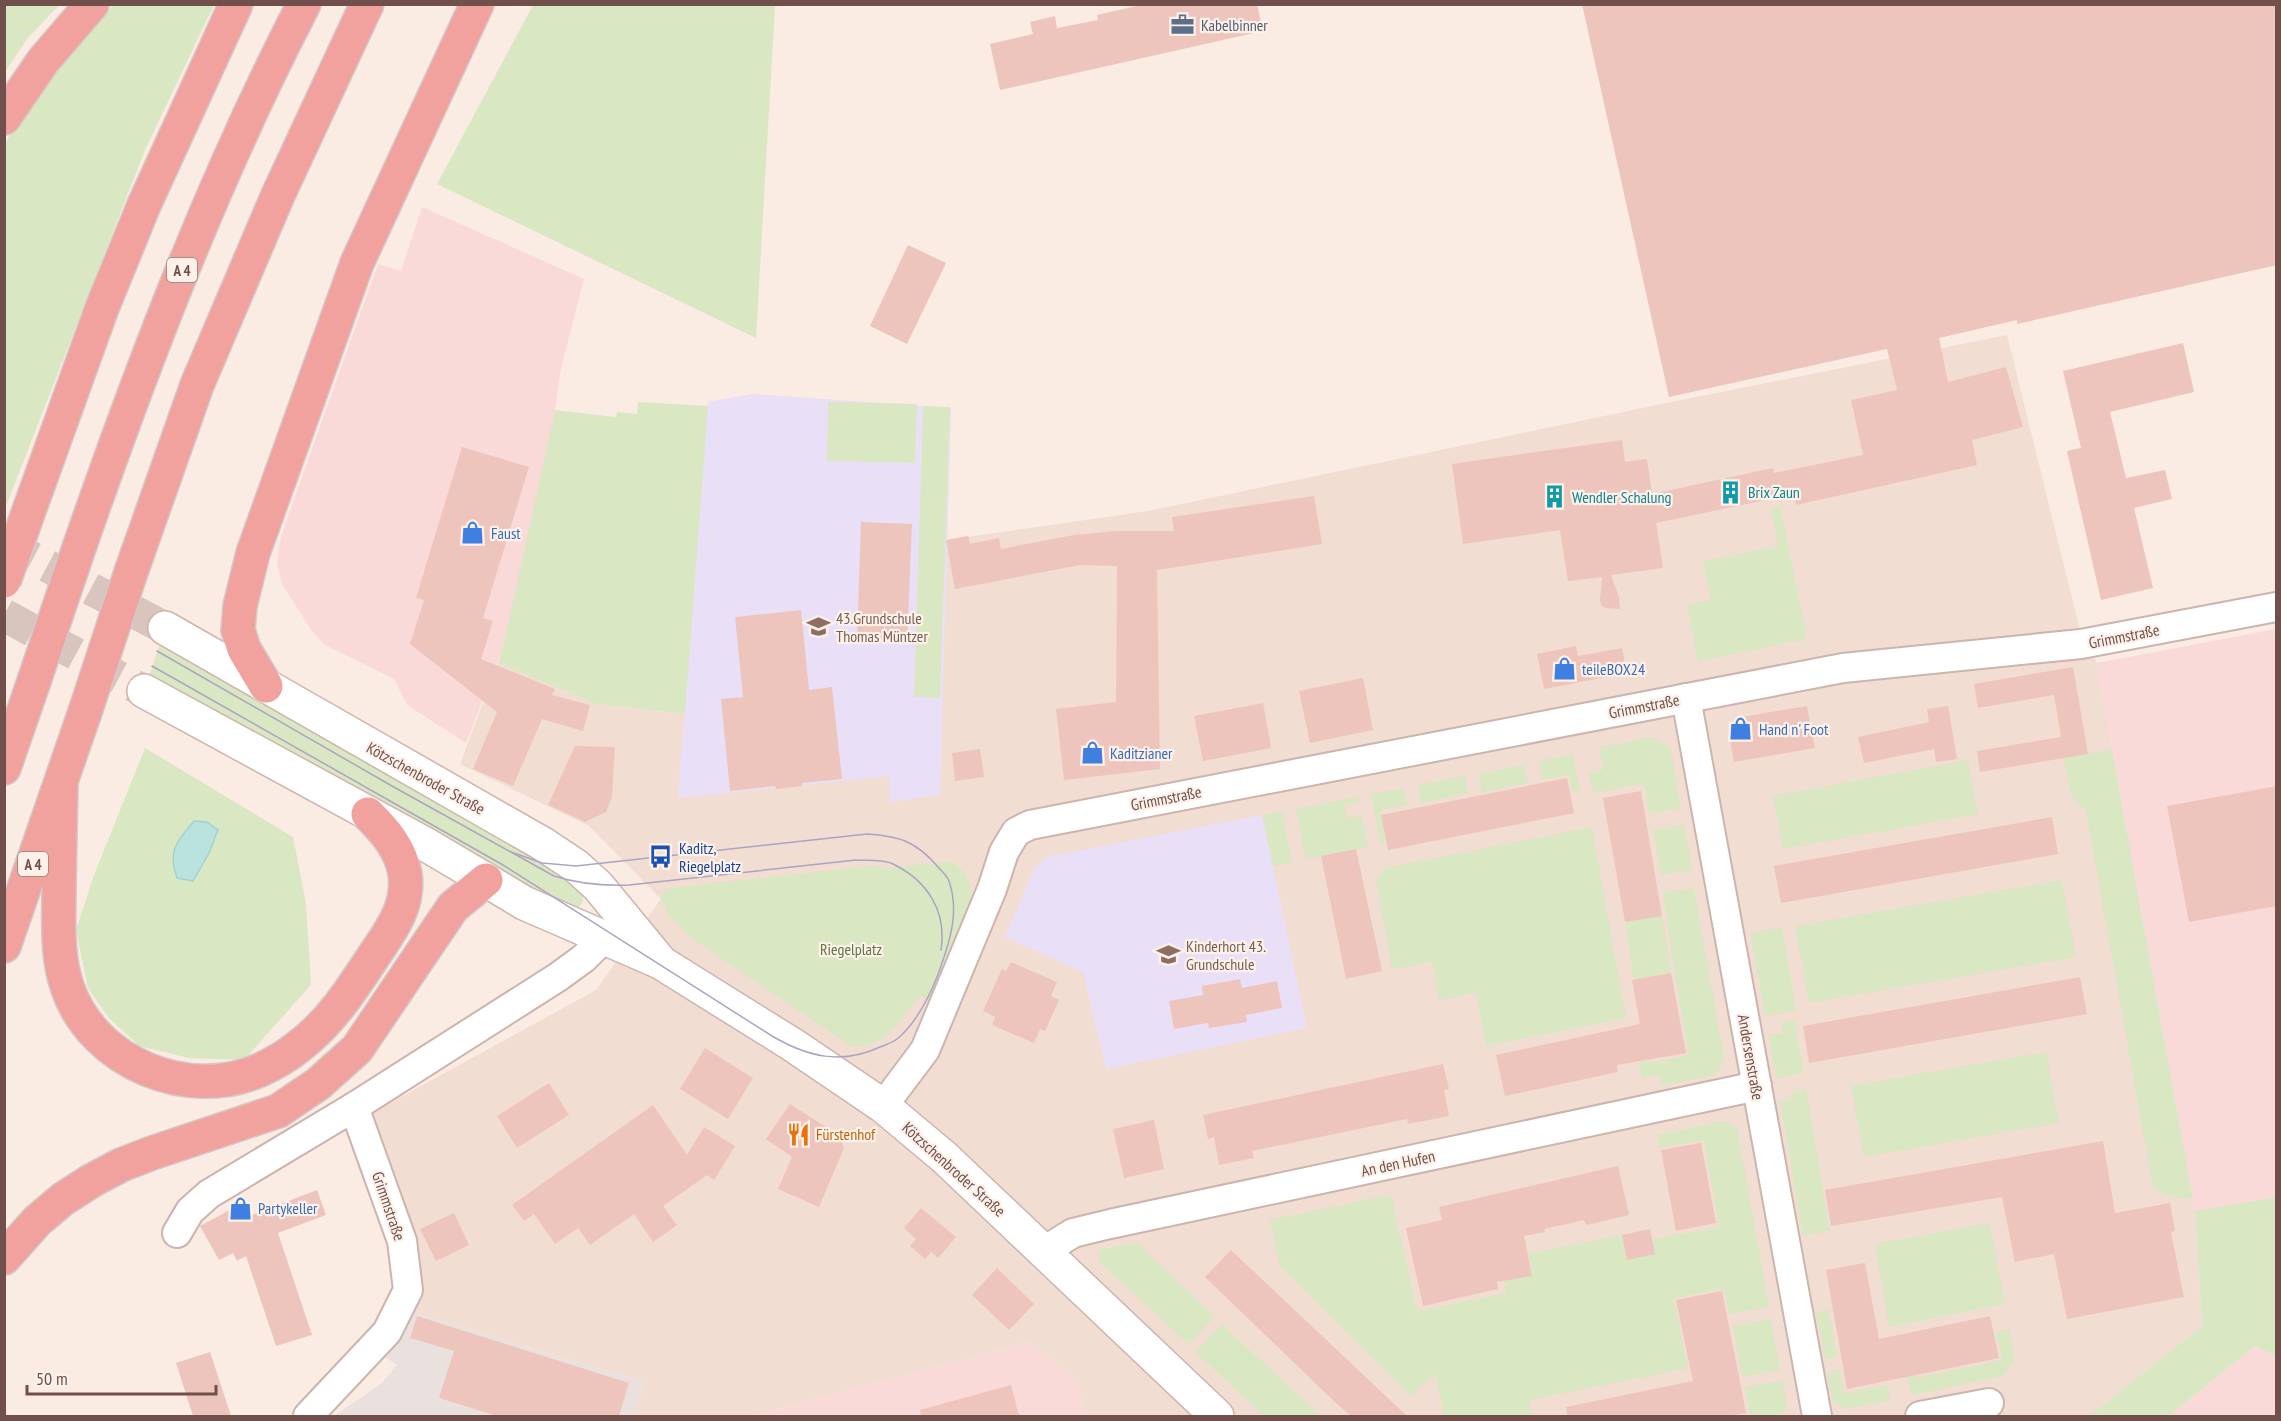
<svg xmlns="http://www.w3.org/2000/svg" width="2281" height="1421" viewBox="0 0 2281 1421" font-family="'PT Sans Narrow',sans-serif">
  <style>
    .residential { fill: #f1ddd2 }
    .commercial { fill: #fadad8 }
    .industrial { fill: #eae1de }
    .education { fill: #e9e0f7 }
    .green { fill: #dae7c3 }
    .water { fill: #bae2df; stroke: #a0d3d0; stroke-width: 1.5 }
    .building { fill: #eec5bd }
    .lines { fill: none; stroke-linecap: round; stroke-linejoin: round }
    .secondary-tunnel { stroke: #d8c5bd; stroke-width: 33; stroke-dasharray: 33 16; stroke-linecap: butt }
    .minor-casing { stroke: #cdb4ae; stroke-width: 32 }
    .tertiary-casing { stroke: #cdb4ae; stroke-width: 36 }
    .secondary-casing { stroke: #d0b3ab; stroke-width: 36 }
    .motorway-casing { stroke: #d4cac9; stroke-width: 36 }
    .minor { stroke: #fff; stroke-width: 28 }
    .tertiary { stroke: #fff; stroke-width: 33 }
    .secondary { stroke: #fff; stroke-width: 33 }
    .motorway { stroke: #f1a19e; stroke-width: 33 }
    .tram { stroke: #ada3c3; stroke-width: 1.5 }
    .motorway-bridge-casing { stroke: #d4cac9; stroke-width: 36; stroke-linecap: butt }
    .motorway-bridge { stroke: #f1a19e; stroke-width: 33 }
    .labels { text-anchor: middle; dominant-baseline: central; stroke-width: 4.5; stroke-linejoin: round; paint-order: stroke }
    .shield { fill: #fef1e9; stroke: #9b807a; stroke-width: 1.5 }
    .shield-label { font-size: 15px; font-weight: bold; fill: #71504b }
    .service-label { font-size: 16px; fill: #4e5e75; stroke: #fef1e9; text-anchor: start }
    .culture-label { font-size: 16px; fill: #0d838f; stroke: #fef1e9; text-anchor: start }
    .shop-label { font-size: 16px; fill: #366cbe; stroke: #fef1e9; text-anchor: start }
    .education-label { font-size: 16px; fill: #785e54; stroke: #fef1e9; text-anchor: start }
    .street-label { font-size: 16px; fill: #71504b; stroke: #fef1e9 }
    .transit-label { font-size: 16px; fill: #164399; stroke: #fef1e9; text-anchor: start }
    .park-label { font-size: 16px; fill: #5e7644; stroke: #fef1e9 }
    .food-label { font-size: 16px; fill: #c56008; stroke: #fef1e9; text-anchor: start }
  </style>
  <rect width="100%" height="100%" fill="#faece3"/>
  <path class="residential" d="M2007 335 2079 626 2097 663 2195 1211 2202 1326 2089 1416H1085L1076 1383 1029 1342 754 1416H635L644 1382 412 1312 368 1115 596 990 661 899 589 826 460 764 498 663 597 704 685 714 708 402 753 394 951 408 947 540 1148 511 1671 402Z"/>
  <g class="commercial">
    <path d="M422 207 584 279 561 368 555 410 537 503 502 651 466 743 407 705 394 679 325 645 312 631 282 584 277 563 279 545 288 516 378 264 401 271Z"/>
    <path d="M2276 629V1197L2195 1211 2097 663Z"/>
    <path d="M1029 1342 1076 1383 1085 1416H754Z"/>
    <path d="M2255 1346 2276 1356V1416H2169Z"/>
  </g>
  <path class="industrial" d="M412 1312 644 1382 635 1416H334L382 1383 397 1365 384 1356Z"/>
  <g class="education">
    <path d="M753 394 951 408 940 795 890 802 889 776 678 798 708 402Z"/>
    <path d="M1262 815 1307 1028 1106 1069 1083 972 1005 937 1034 869 1047 857Z"/>
  </g>
  <g class="green">
    <path d="M5 4 59 5 27 39 5 72Z"/>
    <path d="M113 5H214L145 150 6 506 5 505V144C34 92 72 48 113 5Z"/>
    <path d="M533 5H775L756 338 437 184Z"/>
    <path d="M638 402 708 406 685 714 597 704 498 663 502 651 555 410 616 417 617 412 637 414Z"/>
    <path d="M828 402 917 404 915 463 827 461Z"/>
    <path d="M923 406 950 407 940 698 914 697Z"/>
    <path d="M1780 506 1807 639 1698 661 1687 605 1711 600 1703 561 1778 546 1771 508Z"/>
    <path d="M159 646 503 838 574 882 584 893 582 904 574 911 550 905 149 677Z"/>
    <path d="M1651 737 1670 747 1681 808 1649 814 1644 783 1593 793 1589 773 1603 770 1599 748Z"/>
    <path d="M145 748 293 837 306 903 311 985 244 1060 189 1058 139 1046 109 1018 88 988 76 930 94 875Z"/>
    <path d="M2112 750 2193 1199 2171 1197 2153 1188 2086 811 2071 795 2063 758Z"/>
    <path d="M1573 754 1580 791 1572 792 1569 775 1542 780 1539 761Z"/>
    <path d="M1968 760 1978 814 1783 849 1773 796Z"/>
    <path d="M1524 765 1528 783 1482 792 1478 774Z"/>
    <path d="M1465 776 1468 794 1421 803 1418 785Z"/>
    <path d="M1404 788 1407 805 1380 810 1386 843 1381 844 1371 794Z"/>
    <path d="M1358 796 1359 802 1344 805 1346 818 1362 816 1368 847 1306 859 1296 809Z"/>
    <path d="M1282 811 1292 862 1273 866 1262 815Z"/>
    <path d="M1684 824 1692 870 1661 875 1653 830Z"/>
    <path d="M1592 827 1626 1018 1486 1046 1476 993 1439 1000 1432 962 1392 969 1376 882 1385 868Z"/>
    <path d="M952 861C966 872 971 881 972 899L933 1001 920 996C903 1017 881 1054 849 1045L694 940 669 916 661 899 662 892 670 888 870 866 888 868Z"/>
    <path d="M2062 880 2076 957 1809 1003 1795 926Z"/>
    <path d="M1694 888 1724 1059 1716 1075 1662 1086 1659 1075 1642 1078 1639 1062 1646 1060 1647 1063 1689 1055 1674 971 1663 892Z"/>
    <path d="M1662 916 1671 973 1634 980 1625 922Z"/>
    <path d="M1782 927 1796 1011 1765 1016 1750 933Z"/>
    <path d="M1794 1020 1804 1073 1776 1078 1768 1035 1783 1033 1781 1022Z"/>
    <path d="M2046 1052 2059 1123 1864 1157 1851 1086Z"/>
    <path d="M1806 1089 1830 1231 1803 1236 1780 1101 1793 1098 1792 1092Z"/>
    <path d="M1725 1121 1737 1128 1769 1307 1729 1314 1724 1289 1674 1298 1688 1368 1529 1400 1532 1416H1444L1436 1376 1430 1378 1411 1396 1279 1265 1270 1220 1391 1195 1417 1311 1506 1293 1504 1281 1532 1275 1528 1254 1622 1235 1627 1260 1655 1254 1652 1239 1719 1227 1704 1140 1659 1148 1657 1135Z"/>
    <path d="M2276 1197V1356L2255 1346 2169 1416H2089L2202 1326 2195 1211Z"/>
    <path d="M1990 1223 2005 1304 1889 1327 1875 1244Z"/>
    <path d="M1137 1242 1214 1317 1189 1344 1099 1262V1250Z"/>
    <path d="M1829 1310 1837 1357 1825 1359 1816 1312Z"/>
    <path d="M1771 1319 1780 1370 1742 1377 1733 1326Z"/>
    <path d="M1222 1324 1318 1414 1316 1416H1264L1195 1352Z"/>
    <path d="M2009 1330 2015 1359 2004 1376 1912 1395 1908 1377 1898 1379 1906 1334 1915 1378 2002 1360 1996 1332Z"/>
    <path d="M1840 1370 1844 1393 1887 1385 1890 1400 1846 1409 1832 1400 1827 1373Z"/>
    <path d="M1782 1381 1787 1407 1782 1416H1741L1750 1414 1745 1387Z"/>
  </g>
  <path class="water" d="M194 821 207 822 218 830 209 853 193 881 177 878C167 851 177 841 194 821Z"/>
  <g class="building">
    <path d="M1145 4H1257L1263 31 1000 90 990 44 1033 34 1030 22 1055 16 1057 28 1098 20 1097 15Z"/>
    <path d="M1582 4H2277V265L2017 324V320L1939 338 1948 382 2006 367 2023 427 1972 440 1977 465 1796 505 1794 494 1656 523 1663 568 1611 575 1619 597 1620 609 1605 608 1601 605 1600 600 1602 577 1568 581 1560 530 1463 544 1452 464 1622 440 1625 462 1647 459 1652 494 1773 468 1774 473 1863 455 1851 400 1897 390 1887 349 1669 397Z"/>
    <path d="M908 245 946 263 907 344 870 326Z"/>
    <path d="M2183 343 2194 392 2110 412 2126 478 2165 470 2172 499 2134 508 2153 588 2101 600 2067 451 2081 448 2063 371Z"/>
    <path d="M462 447 529 467 483 618 493 621 481 659 555 689 552 695 590 705 583 731 542 719 513 786 473 769 497 712 410 644 424 600 416 598Z"/>
    <path d="M1314 496 1322 544 1157 570 1160 769 1064 780 1056 709 1116 702 1117 566 1080 565 955 589 946 540 968 536 970 544 999 538 1001 549 1074 535 1117 531H1174L1172 517Z"/>
    <path d="M861 522 912 524 907 641 857 639Z"/>
    <path d="M801 610 809 690 832 687 842 779 802 783V786L776 789 775 786 730 791 721 699 743 697 735 617Z"/>
    <path d="M1576 646 1578 656 1622 648 1627 673 1544 689 1537 654Z"/>
    <path d="M2073 667 2088 754 1980 772 1977 751 2061 737 2054 695 1978 708 1974 684Z"/>
    <path d="M1363 678 1373 730 1310 743 1299 691Z"/>
    <path d="M1263 703 1271 748 1203 761 1194 716Z"/>
    <path d="M1807 706 1815 748 1734 762 1729 734 1741 717Z"/>
    <path d="M1948 706 1957 759 1936 762 1934 749 1864 763 1858 737 1929 722 1927 709Z"/>
    <path d="M575 746 615 747 612 796 606 812 585 822 548 805Z"/>
    <path d="M980 749 984 777 955 781 952 753Z"/>
    <path d="M1567 778 1574 813 1388 850 1381 815Z"/>
    <path d="M2277 786V906L2189 922 2167 806Z"/>
    <path d="M1641 791 1662 916 1625 922 1603 798Z"/>
    <path d="M2052 817 2058 854 1781 903 1774 866Z"/>
    <path d="M1356 849 1382 971 1346 979 1321 856Z"/>
    <path d="M1011 962 1057 982 1051 996 1059 1000 1045 1031 1040 1029 1034 1043 992 1025 995 1017 983 1011 1002 969 1006 971Z"/>
    <path d="M1671 973 1686 1053 1617 1065 1618 1072 1505 1096 1496 1055 1640 1024 1632 980Z"/>
    <path d="M2080 977 2087 1014 1809 1063 1803 1026Z"/>
    <path d="M1240 979 1242 988 1277 981 1282 1008 1246 1015 1247 1022 1209 1028 1208 1023 1174 1029 1169 1001 1203 995 1202 986Z"/>
    <path d="M705 1048 753 1078 728 1119 680 1089Z"/>
    <path d="M1443 1064 1449 1089 1444 1090 1449 1116 1408 1124 1407 1119 1252 1151 1254 1158 1219 1165 1214 1137 1208 1139 1203 1115Z"/>
    <path d="M549 1083 569 1115 517 1148 497 1116Z"/>
    <path d="M790 1104 840 1136 844 1148 819 1207 778 1189 792 1157 766 1139Z"/>
    <path d="M653 1105 687 1155 704 1127 735 1146 714 1180 707 1175 663 1206 677 1225 653 1242 634 1214 590 1245 578 1228 555 1244 534 1214 524 1221 512 1205Z"/>
    <path d="M1154 1120 1164 1169 1124 1178 1113 1129Z"/>
    <path d="M2103 1141 2115 1213 2170 1203 2175 1231 2171 1232 2184 1297 2067 1319 2054 1254 2015 1262 2002 1197 1831 1226 1825 1190Z"/>
    <path d="M1701 1143 1716 1223 1676 1231 1661 1150Z"/>
    <path d="M1618 1166 1629 1215 1586 1225 1584 1220 1544 1229 1545 1232 1524 1236 1532 1276 1497 1282 1498 1289 1423 1306 1406 1228 1442 1220 1439 1207Z"/>
    <path d="M317 1190 326 1215 278 1233 312 1335 276 1346 246 1256 237 1261 233 1253 219 1260 200 1226 245 1202 252 1215Z"/>
    <path d="M921 1208 956 1237 938 1258 931 1252 925 1259 910 1246 916 1239 904 1228Z"/>
    <path d="M454 1213 469 1245 436 1261 420 1229Z"/>
    <path d="M1650 1229 1655 1254 1627 1260 1622 1235Z"/>
    <path d="M1231 1250 1407 1416H1351L1338 1405 1205 1277Z"/>
    <path d="M1865 1263 1879 1339 1990 1316 1999 1358 1847 1389 1826 1270Z"/>
    <path d="M997 1268 1034 1304 1009 1330 972 1295Z"/>
    <path d="M1722 1291 1746 1413 1728 1416H1567L1566 1407 1693 1381 1676 1300Z"/>
    <path d="M417 1316 629 1383 619 1416H497L439 1398 454 1351 410 1338Z"/>
    <path d="M210 1352 231 1416H193L176 1363Z"/>
    <path d="M1011 1385 1019 1416H921L920 1410Z"/>
  </g>
  <g class="lines">
    <g class="secondary-tunnel">
      <path d="M4 543 165 628"/>
      <path d="M4 615 144 691"/>
    </g>
    <defs>
      <g id="minor">
        <path d="M1686 698 1817 1416"/>
        <path d="M883 1106 925 1050 992 889 1004 852 1016 832 1030 825 1843 668 2081 644 2276 607"/>
        <path d="M177 1233 190 1211 209 1194 354 1107 558 977 584 958 603 939"/>
        <path d="M1044 1251 1073 1233 1110 1224 1757 1086"/>
        <path d="M308 1416 387 1332 408 1290 402 1241 354 1107"/>
        <path d="M1920 1416 1989 1403"/>
      </g>
      <g id="tertiary">
        <path d="M543 844 576 866 598 886 659 960"/>
        <path d="M486 880 524 903 660 962 793 1045 883 1106 944 1157 1217 1416"/>
      </g>
      <g id="secondary">
        <path d="M165 628 543 844"/>
        <path d="M144 691 425 844 486 880"/>
      </g>
      <g id="motorway">
        <path d="M4 118 43 61 92 4"/>
        <path d="M27 516 102 308 144 205 236 4"/>
        <path d="M80 545C144 361 214 177 304 4"/>
        <path d="M131 572 197 385 278 195 367 4"/>
        <path d="M266 686 244 649 238 630 240 606 253 553 357 263 477 4"/>
        <path d="M4 768 34 681"/>
        <path d="M61 782C60 817 60 851 59 886 59 921 56 956 68 989 94 1063 188 1102 260 1070 273 1064 287 1056 298 1047 329 1024 350 992 371 960 388 934 410 908 405 874 401 849 385 831 368 814"/>
        <path d="M4 946 86 709"/>
        <path d="M4 1258 37 1221 63 1199 91 1181 121 1165 152 1153 278 1111 318 1084 357 1049 453 907 486 880"/>
      </g>
    </defs>
    <use href="#minor" class="minor-casing"/>
    <use href="#tertiary" class="tertiary-casing"/>
    <use href="#secondary" class="secondary-casing"/>
    <use href="#motorway" class="motorway-casing"/>
    <use href="#minor" class="minor"/>
    <use href="#tertiary" class="tertiary"/>
    <use href="#secondary" class="secondary"/>
    <use href="#motorway" class="motorway"/>
    <g class="tram">
      <path d="M157 651 392 786 554 876C579 884 602 886 629 885L856 860C868 861 883 859 893 864 928 881 947 912 941 950"/>
      <path d="M152 666 503 865 772 1036C808 1057 841 1065 880 1047 885 1045 892 1043 897 1039 917 1023 933 990 941 966 951 938 959 910 949 881 947 876 942 871 938 867 916 841 899 836 867 834L576 866 542 863 511 852"/>
    </g>
    <defs>
      <g id="motorway-bridge">
        <path d="M4 581 27 516"/>
        <path d="M34 681 80 545"/>
        <path d="M86 709 131 572"/>
      </g>
    </defs>
    <use href="#motorway-bridge" class="motorway-bridge-casing"/>
    <use href="#motorway-bridge" class="motorway-bridge"/>
  </g>
  <defs>
    <symbol id="office-bare" viewBox="-9 -9 18 18"><path d="M-6-3h4V-5.5h4V-3h4V5H-6ZM-1-4.5V-3h2v-1.5ZM-6 0V1H6V0Z" fill="#5c6f8a" stroke="#fef1e9" stroke-width="2.5" paint-order="stroke"/></symbol>
    <symbol id="building-bare" viewBox="-9 -9 18 18"><path d="M-4-6H4V6H1V3H-1V6H-4ZM-2.5-4.3h1.7v1.8h-1.7ZM.8-4.3h1.7v1.8H.8ZM-2.5-1h1.7V.8h-1.7ZM.8-1h1.7V.8H.8Z" fill="#0f9aa8" stroke="#fef1e9" stroke-width="2.5" paint-order="stroke"/></symbol>
    <symbol id="shop-bare" viewBox="-9 -9 18 18"><path d="M-5-2.5h2.3a2.7 3.5 0 0 1 5.4 0H5L5.5 6h-11ZM-1.5-2.5h3a1.5 2.3 0 0 0-3 0Z" fill="#3f7fe0" stroke="#fef1e9" stroke-width="2.5" paint-order="stroke"/></symbol>
    <symbol id="school-bare" viewBox="-9 -9 18 18"><path d="M0-5L7-2L0 1L-7-2ZM-4 1L0 2.5L4 1V4Q0 6-4 4Z" fill="#8d6e63" stroke="#fef1e9" stroke-width="2.5" paint-order="stroke"/></symbol>
    <symbol id="bus-bare" viewBox="-9 -9 18 18"><path d="M-5-6H5V4H4V6H2V4H-2V6H-4V4H-5ZM-3.5-4V0h7V-4ZM-3.5 1.2v1.5H-2V1.2ZM2 1.2v1.5H3.5V1.2Z" fill="#1a4fb4" stroke="#fef1e9" stroke-width="2.5" paint-order="stroke"/></symbol>
    <symbol id="restaurant-bare" viewBox="-9 -9 18 18"><path d="M-5-6h1v4h1v-4h1v4h1v-4h1v5L-1.5 .5V6h-2V.5L-5-1ZM5-6V6H3V1.5H1.5Q1.5-4 5-6Z" fill="#e8710a" stroke="#fef1e9" stroke-width="2.5" paint-order="stroke"/></symbol>
  </defs>
  <g fill-rule="evenodd">
    <use href="#office-bare" x="1166" y="8" width="33" height="33"/>
    <use href="#building-bare" x="1714" y="476" width="33" height="33"/>
    <use href="#building-bare" x="1538" y="480" width="33" height="33"/>
    <use href="#shop-bare" x="456" y="516" width="33" height="33"/>
    <use href="#school-bare" x="802" y="610" width="33" height="33"/>
    <use href="#shop-bare" x="1548" y="652" width="33" height="33"/>
    <use href="#shop-bare" x="1724" y="712" width="33" height="33"/>
    <use href="#shop-bare" x="1076" y="736" width="33" height="33"/>
    <use href="#bus-bare" x="644" y="840" width="33" height="33"/>
    <use href="#school-bare" x="1152" y="938" width="33" height="33"/>
    <use href="#restaurant-bare" x="782" y="1118" width="33" height="33"/>
    <use href="#shop-bare" x="224" y="1192" width="33" height="33"/>
  </g>
  <g class="labels">
    <g class="shield">
      <rect x="167" y="258" width="30" height="24" rx="4.5"/>
      <rect x="18" y="852" width="30" height="24" rx="4.5"/>
    </g>
    <g class="shield-label">
      <text x="182" y="270">A 4</text>
      <text x="33" y="864">A 4</text>
    </g>
    <g class="service-label">
      <text x="1201" y="25">Kabelbinner</text>
    </g>
    <g class="culture-label">
      <text x="1748" y="492">Brix Zaun</text>
      <text x="1572" y="497">Wendler Schalung</text>
    </g>
    <g class="shop-label">
      <text x="491" y="533">Faust</text>
      <text x="1582" y="669">teileBOX24</text>
      <text x="1759" y="729">Hand n' Foot</text>
      <text x="1110" y="753">Kaditzianer</text>
      <text x="258" y="1208">Partykeller</text>
    </g>
    <g class="education-label">
      <text x="836" y="618">43.Grundschule<tspan x="836" dy="18">Thomas Müntzer</tspan></text>
      <text x="1186" y="946">Kinderhort 43.<tspan x="1186" dy="18">Grundschule</tspan></text>
    </g>
    <g class="street-label">
      <text transform="translate(2124 636) rotate(-11)">Grimmstraße</text>
      <text transform="translate(1644 706) rotate(-11)">Grimmstraße</text>
      <text transform="translate(426 778) rotate(29)">Kötzschenbroder Straße</text>
      <text transform="translate(1166 798) rotate(-11)">Grimmstraße</text>
      <text transform="translate(1751 1057) rotate(80)">Andersenstraße</text>
      <text transform="translate(1398 1163) rotate(-12)">An den Hufen</text>
      <text transform="translate(954 1169) rotate(42)">Kötzschenbroder Straße</text>
      <text transform="translate(389 1206) rotate(71)">Grimmstraße</text>
    </g>
    <g class="transit-label">
      <text x="679" y="848">Kaditz,<tspan x="679" dy="18">Riegelplatz</tspan></text>
    </g>
    <g class="park-label">
      <text x="851" y="949">Riegelplatz</text>
    </g>
    <g class="food-label">
      <text x="816" y="1134">Fürstenhof</text>
    </g>
  </g>
  <rect width="2281" height="1421" fill="none" stroke="#71504b" stroke-width="12"/>
  <path d="M27 1385v9h189v-9" fill="none" stroke="#71504b" stroke-width="3"/>
  <text x="36" y="1385" font-size="18" fill="#71504b" stroke="#fef1e9" stroke-width="4.5" paint-order="stroke">50 m</text>
</svg>
